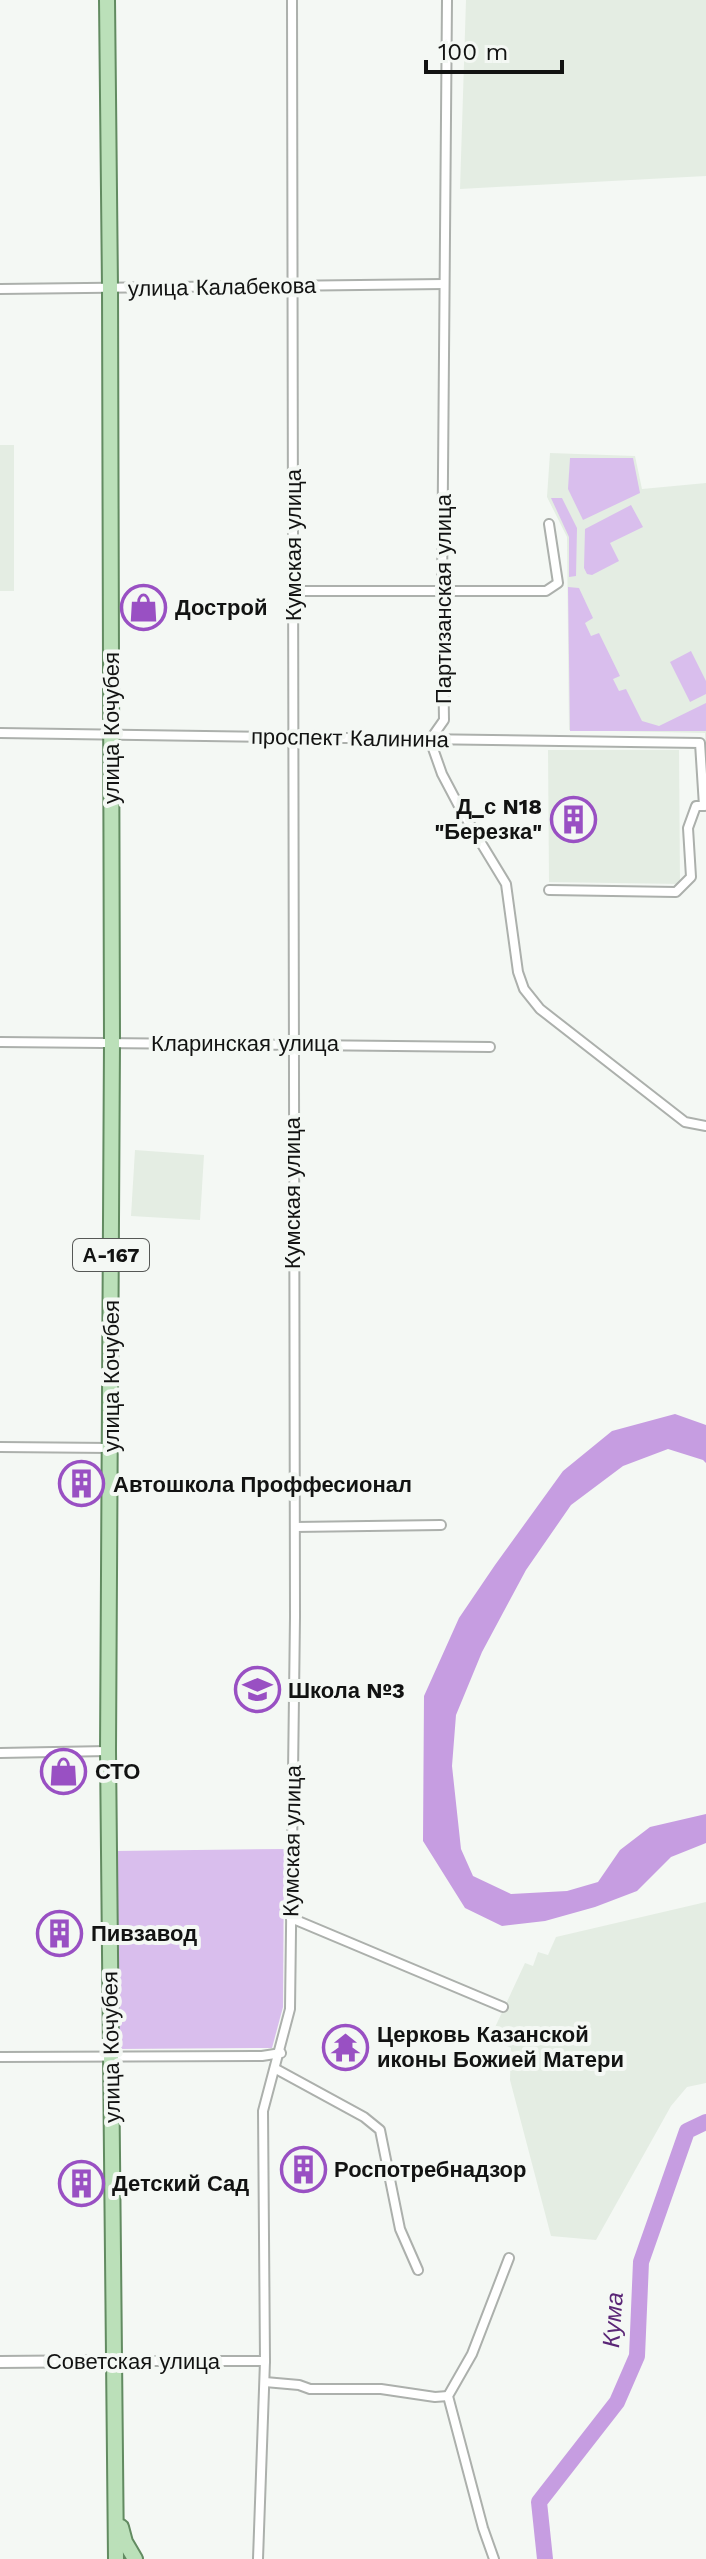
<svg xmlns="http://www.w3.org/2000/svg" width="706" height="2559" viewBox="0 0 706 2559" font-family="'Work Sans',sans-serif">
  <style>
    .built { fill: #e4ede3 }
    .green { fill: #d9beed }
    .forest { fill: #c69de1 }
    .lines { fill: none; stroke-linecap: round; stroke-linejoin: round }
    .river { stroke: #c69de1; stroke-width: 16 }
    .minor-casing { stroke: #acb0ac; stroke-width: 12 }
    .tertiary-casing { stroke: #acb0ac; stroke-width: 14 }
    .primary-casing { stroke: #628b61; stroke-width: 18 }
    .minor { stroke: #fff; stroke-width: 8 }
    .tertiary { stroke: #fff; stroke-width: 10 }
    .primary { stroke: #bbe0b9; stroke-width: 14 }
    .labels { text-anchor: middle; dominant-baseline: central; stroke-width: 8; stroke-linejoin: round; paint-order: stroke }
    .shield { fill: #f4f8f4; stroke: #565856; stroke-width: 2 }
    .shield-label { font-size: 20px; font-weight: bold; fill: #121312 }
    .street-label { font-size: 22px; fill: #121312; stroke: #f4f8f4 }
    .poi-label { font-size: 22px; font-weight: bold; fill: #121312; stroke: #f4f8f4; text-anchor: start }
    .water-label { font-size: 24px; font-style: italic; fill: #5a2676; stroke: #f4f8f4 }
  </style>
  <rect width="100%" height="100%" fill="#f4f8f4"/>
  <g class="built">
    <path d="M466 0H706V176L460 189Z"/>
    <rect x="0" y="445" width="14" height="146"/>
    <path d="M550 453 635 456 642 489 706 483V761L705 733 569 730 567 537 547 497Z"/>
    <path d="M548 750H679L680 884 549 882Z"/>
    <path d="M135 1150 204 1155 200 1220 131 1216Z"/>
    <path d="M706 1902V2083L687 2087 671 2106 596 2240 551 2236 510 2080 511 2048 490 2038 525 1963 533 1966 538 1952 548 1955 556 1937Z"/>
  </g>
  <g class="green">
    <path d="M570 458H633L640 493 583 520 568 489Z"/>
    <path d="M551 498H562L577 528 576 576 569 577V537Z"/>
    <path d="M631 505 643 527 610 543 619 561 592 575 587 574 584 568 585 529Z"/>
    <path d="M568 587 579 588 593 618 585 623 591 636 599 633 620 676 613 679 619 691 626 689 642 721 659 726 706 703V731H570Z"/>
    <path d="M691 651 706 681V694L690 702 670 662Z"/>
    <path d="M284 1849 283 2007 272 2048 117 2049 115 1851Z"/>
  </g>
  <path class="forest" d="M675 1414 706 1425V1463L703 1460 668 1449 623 1466 571 1505 526 1570 482 1652 456 1715 452 1766 461 1849 473 1876 511 1894 567 1891 598 1882 620 1850 650 1827 706 1814V1843L671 1857 637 1891 595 1907 545 1921 502 1926 465 1908 423 1841 424 1696 459 1618 495 1565 563 1471 612 1431Z"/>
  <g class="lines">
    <path class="river" d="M545 2559 539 2502 617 2402 637 2356 641 2262 687 2131 706 2122"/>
    <defs>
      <g id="minor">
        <path d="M447 0 442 592 444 720 430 740 442 774 461 810 506 884 518 972 524 989 540 1009 685 1122 706 1126"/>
        <path d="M0 289 444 284"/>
        <path d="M293 591H546L558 583 549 524"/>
        <path d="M0 733 700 743 704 806H696L688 828 691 877 676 892 549 890"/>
        <path d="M0 1042 490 1047"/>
        <path d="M0 1447 111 1448"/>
        <path d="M295 1527 441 1525"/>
        <path d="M0 1753 108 1751"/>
        <path d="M291 1918 503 2007"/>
        <path d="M0 2057 262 2056 281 2053"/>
        <path d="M276 2069 364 2117 380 2130 400 2229 418 2270"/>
        <path d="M114 2361H265"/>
        <path d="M265 2382 299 2385 310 2389H381L435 2397 448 2396"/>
        <path d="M258 2559 265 2361 263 2111 290 2009 295 1617 292 0"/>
        <path d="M494 2559 483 2528 448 2396 472 2354 509 2258"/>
      </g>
      <path id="tertiary" d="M0 2362 114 2361"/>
      <g id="primary">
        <path d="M107 0 110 288 112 1043 108 1751 116 2559"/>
        <path d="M121 2527 125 2542 135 2559"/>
      </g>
    </defs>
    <use href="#minor" class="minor-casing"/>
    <use href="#tertiary" class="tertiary-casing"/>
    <use href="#primary" class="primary-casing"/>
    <use href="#minor" class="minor"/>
    <use href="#tertiary" class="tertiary"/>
    <use href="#primary" class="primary"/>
  </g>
  <defs>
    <symbol id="shop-ring" viewBox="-11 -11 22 22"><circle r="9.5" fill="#f4f8f4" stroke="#9950c3" stroke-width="1.5"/><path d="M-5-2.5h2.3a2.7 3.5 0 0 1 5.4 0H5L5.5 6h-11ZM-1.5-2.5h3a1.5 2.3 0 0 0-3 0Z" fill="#9950c3"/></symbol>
    <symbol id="building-ring" viewBox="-11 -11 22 22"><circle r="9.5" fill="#f4f8f4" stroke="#9950c3" stroke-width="1.5"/><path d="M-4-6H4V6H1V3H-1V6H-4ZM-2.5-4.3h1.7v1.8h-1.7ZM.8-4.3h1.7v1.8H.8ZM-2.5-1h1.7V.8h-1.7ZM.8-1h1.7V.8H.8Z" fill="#9950c3"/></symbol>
    <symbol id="school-ring" viewBox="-11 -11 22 22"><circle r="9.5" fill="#f4f8f4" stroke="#9950c3" stroke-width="1.5"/><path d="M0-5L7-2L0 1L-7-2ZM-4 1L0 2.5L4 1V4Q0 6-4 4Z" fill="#9950c3"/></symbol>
    <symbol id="temple-ring" viewBox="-11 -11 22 22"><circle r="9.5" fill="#f4f8f4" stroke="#9950c3" stroke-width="1.5"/><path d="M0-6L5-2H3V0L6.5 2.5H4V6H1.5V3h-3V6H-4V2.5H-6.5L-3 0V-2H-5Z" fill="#9950c3"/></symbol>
  </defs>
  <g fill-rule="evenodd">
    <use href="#shop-ring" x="118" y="582" width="51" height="51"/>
    <use href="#building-ring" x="548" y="794" width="51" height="51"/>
    <use href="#building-ring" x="56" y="1458" width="51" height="51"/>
    <use href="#school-ring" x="232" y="1664" width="51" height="51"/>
    <use href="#shop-ring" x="38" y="1746" width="51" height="51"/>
    <use href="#building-ring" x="34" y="1908" width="51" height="51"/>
    <use href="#temple-ring" x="320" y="2022" width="51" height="51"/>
    <use href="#building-ring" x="278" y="2144" width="51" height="51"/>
    <use href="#building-ring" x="56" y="2158" width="51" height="51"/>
  </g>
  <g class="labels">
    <rect class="shield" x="73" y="1239" width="76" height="32" rx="6"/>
    <g class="shield-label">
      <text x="111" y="1255">А-167</text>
    </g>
    <g class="street-label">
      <text transform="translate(222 287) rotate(-1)">улица Калабекова</text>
      <text transform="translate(293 545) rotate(-90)">Кумская улица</text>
      <text transform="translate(443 599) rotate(-90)">Партизанская улица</text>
      <text transform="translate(111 728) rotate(-90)">улица Кочубея</text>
      <text transform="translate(350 738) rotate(1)">проспект Калинина</text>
      <text x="245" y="1043">Кларинская улица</text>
      <text transform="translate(292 1193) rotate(-90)">Кумская улица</text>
      <text transform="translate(111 1376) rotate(-90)">улица Кочубея</text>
      <text transform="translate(292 1841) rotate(-89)">Кумская улица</text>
      <text transform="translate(111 2047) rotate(-91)">улица Кочубея</text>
      <text x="133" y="2361">Советская улица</text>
    </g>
    <g class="poi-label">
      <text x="175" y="607">Дострой</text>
      <text x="542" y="806" text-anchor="end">Д_с N18<tspan x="542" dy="25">"Березка"</tspan></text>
      <text x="113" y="1484">Автошкола Проффесионал</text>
      <text x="288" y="1690">Школа №3</text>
      <text x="95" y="1771">СТО</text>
      <text x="91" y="1933">Пивзавод</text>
      <text x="377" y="2034">Церковь Казанской<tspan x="377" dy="25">иконы Божией Матери</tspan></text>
      <text x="334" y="2169">Роспотребнадзор</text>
      <text x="112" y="2183">Детский Сад</text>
    </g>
    <g class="water-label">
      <text transform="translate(613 2320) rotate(-86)">Кума</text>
    </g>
  </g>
  <path d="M426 60v12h136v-12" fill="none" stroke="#121312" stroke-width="4"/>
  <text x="438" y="60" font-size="24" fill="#121312" stroke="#f4f8f4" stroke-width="6" paint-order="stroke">100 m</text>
</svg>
